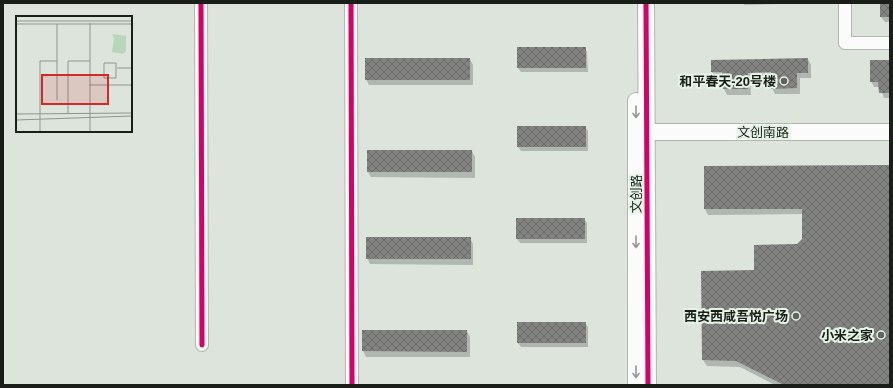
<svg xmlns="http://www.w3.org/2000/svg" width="893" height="388" viewBox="0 0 893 388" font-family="Arial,'Noto Sans SC',sans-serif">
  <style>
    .shadow { fill: #0003 }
    .building { fill: url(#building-cross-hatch) }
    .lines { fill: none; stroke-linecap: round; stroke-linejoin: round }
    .minor-casing { stroke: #b1b6b1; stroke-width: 14 }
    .tertiary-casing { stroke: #b1b6b1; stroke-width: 18 }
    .minor { stroke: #fafbfa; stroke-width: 12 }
    .tertiary { stroke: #fafbfa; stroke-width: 16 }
    .cycleway-casing { stroke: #e5f4e6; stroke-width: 8 }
    .cycleway { stroke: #d6006c; stroke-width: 5 }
    .oneway { stroke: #959895 }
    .poi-dot { fill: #5d635d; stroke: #e5f4e6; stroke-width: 1.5 }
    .labels { text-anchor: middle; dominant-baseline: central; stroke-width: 4; stroke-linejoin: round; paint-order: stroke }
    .poi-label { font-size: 13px; font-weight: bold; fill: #191e19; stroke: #e5f4e6; text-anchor: end }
    .street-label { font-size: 13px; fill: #191e19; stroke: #e5f4e6 }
    .inset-road { fill: none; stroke: #8e958e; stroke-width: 1 }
    .view { fill: #d62828; fill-opacity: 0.15; stroke: #d62828; stroke-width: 2 }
    .inset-edge { fill: none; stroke: #191e19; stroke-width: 2 }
  </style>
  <defs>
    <pattern id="building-cross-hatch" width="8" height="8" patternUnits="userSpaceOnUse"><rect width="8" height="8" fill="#838481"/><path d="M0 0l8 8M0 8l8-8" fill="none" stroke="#6a6b69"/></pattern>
  </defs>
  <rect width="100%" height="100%" fill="#dce4dc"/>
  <g class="shadow">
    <path d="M744 3H812L744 5Z"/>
    <path d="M881 3H890V22H885L881 17Z"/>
    <path d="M585 48 587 52 588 72H521L518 68Z"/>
    <path d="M470 59 473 65V85H369L366 79Z"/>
    <path d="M808 59 811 65V78H800V94H775L772 88V78H750L751 95H727L724 89V78H715L712 72V61Z"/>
    <path d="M890 61V98H884L880 87H874L871 81Z"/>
    <path d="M585 127 588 131V151H521L518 147Z"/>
    <path d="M472 151 475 157V178L371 177 368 172Z"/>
    <path d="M890 166V385H775L740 367 707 366 703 360 702 272 755 271 797 245 803 239V214L708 215 705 209V167Z"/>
    <path d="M584 219 587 223V243H520L517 239Z"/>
    <path d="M470 238 473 244V265L370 264 367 258Z"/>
    <path d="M585 323 588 327V347H521L518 343Z"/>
    <path d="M467 331 470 337V357H366L363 351Z"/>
  </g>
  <g class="building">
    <rect x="880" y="3" width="10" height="14"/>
    <rect x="517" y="47" width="69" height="21"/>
    <rect x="365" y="58" width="105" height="22"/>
    <path d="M808 58V73H797V88L771 89V72L748 73V89H723L722 72H711V60Z"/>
    <path d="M870 60H890V93H879L878 82H870Z"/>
    <rect x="517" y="126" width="69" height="21"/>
    <rect x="367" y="150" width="105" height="22"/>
    <path d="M890 165V385H784L736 361 702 360 701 271 754 270V245L797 244 802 239V209H704V166Z"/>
    <rect x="516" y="218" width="69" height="21"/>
    <rect x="366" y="237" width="105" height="22"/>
    <rect x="517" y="322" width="69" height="21"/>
    <path d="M362 330H467V352L362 351Z"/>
  </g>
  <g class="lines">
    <defs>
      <g id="minor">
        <path d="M201 3 202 345"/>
        <path d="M351 3 352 385"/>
        <path d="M845 3V43H890"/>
      </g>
      <g id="tertiary">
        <path d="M646 3 648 385"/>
        <path d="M636 101V385"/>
        <path d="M638 132H890"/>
      </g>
    </defs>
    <use href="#minor" class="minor-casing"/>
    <use href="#tertiary" class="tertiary-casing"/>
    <use href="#minor" class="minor"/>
    <use href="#tertiary" class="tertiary"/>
    <defs>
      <g id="cycleway">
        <path d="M201 3 202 345"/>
        <path d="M351 3 352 385"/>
        <path d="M646 3 648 385"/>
      </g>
    </defs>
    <use href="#cycleway" class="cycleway-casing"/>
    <use href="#cycleway" class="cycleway"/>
  </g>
  <defs><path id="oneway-shaft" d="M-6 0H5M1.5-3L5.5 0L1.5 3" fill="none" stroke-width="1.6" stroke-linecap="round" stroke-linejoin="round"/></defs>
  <g class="oneway">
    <use href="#oneway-shaft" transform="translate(636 112) rotate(90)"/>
    <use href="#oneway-shaft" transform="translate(636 242) rotate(90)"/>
    <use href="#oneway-shaft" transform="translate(636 372) rotate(90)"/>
  </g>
  <g class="poi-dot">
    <circle cx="784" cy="81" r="4"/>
    <circle cx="796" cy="316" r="4"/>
    <circle cx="881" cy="335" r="4"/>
  </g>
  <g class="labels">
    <g class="poi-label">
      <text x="776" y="81">和平春天-20号楼</text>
      <text x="788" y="316">西安西咸吾悦广场</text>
      <text x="873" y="335">小米之家</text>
    </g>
    <g class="street-label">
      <text x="763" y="132">文创南路</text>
      <text transform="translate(636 194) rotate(-90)">文创路</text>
    </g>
  </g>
  <g transform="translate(16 16)">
    <rect width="116" height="116" fill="#dce4dc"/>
    <path d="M96 18 110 20V35L107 38 96 36 98 22Z" fill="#b9d5ba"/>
    <path class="inset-road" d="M0 5H116M74 7V116M0 8H116M88 47H100V62H88ZM101 52H116M73 69H116M41 84V8M52 97V45H74M0 98 116 97M0 104 116 100M24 116V45H41"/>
    <path class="view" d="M26 59H92V88H26Z"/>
    <rect width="116" height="116" class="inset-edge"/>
  </g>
  <rect width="893" height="388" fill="none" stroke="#191e19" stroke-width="8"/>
</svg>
